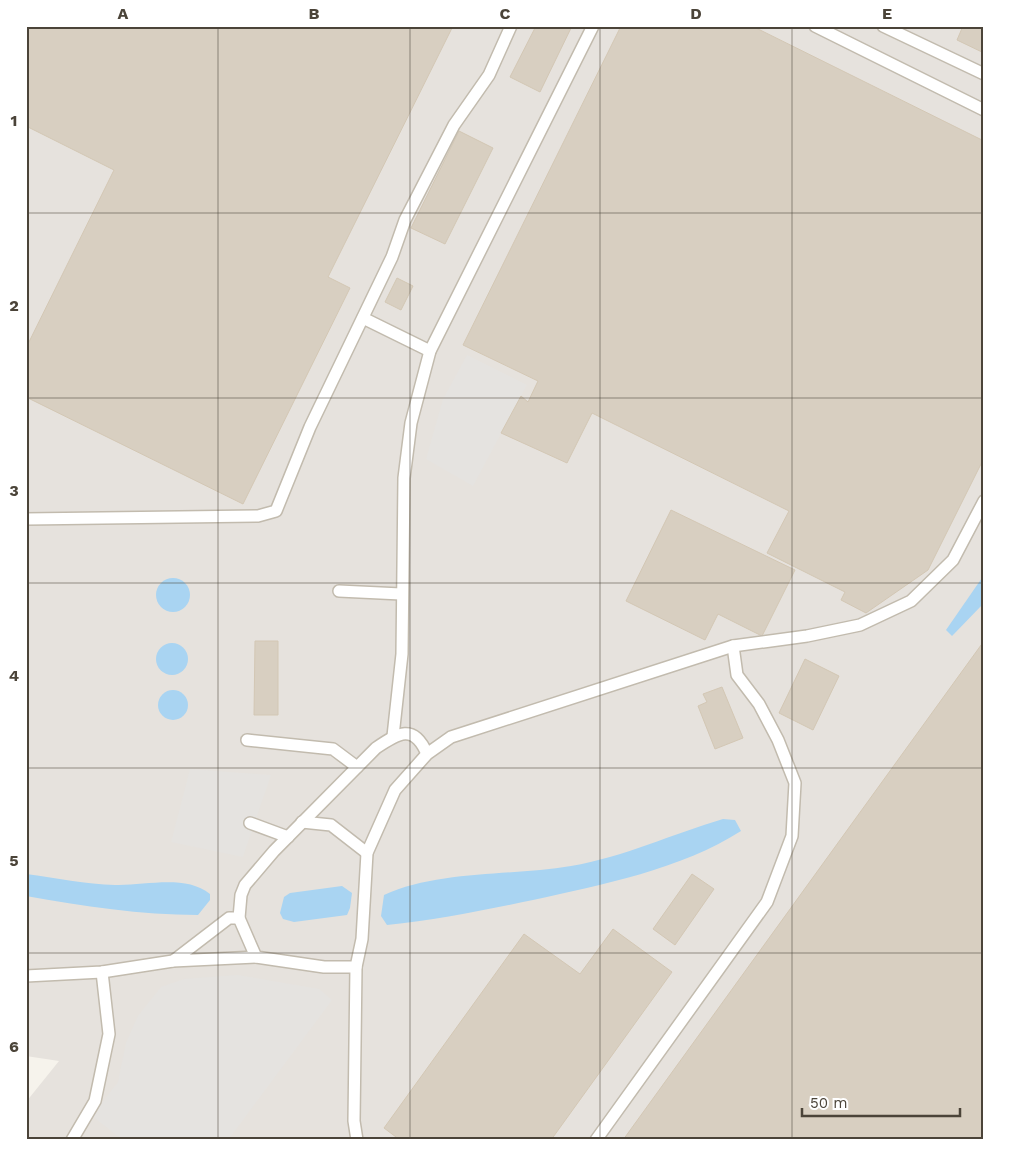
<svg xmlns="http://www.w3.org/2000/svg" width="1010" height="1166" viewBox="0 0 1010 1166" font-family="'Work Sans',sans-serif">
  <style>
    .industrial { fill: #e6e2dd }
    .parking { fill: #e5e3e0 }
    .water { fill: #a9d4f2 }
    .building { fill: #d8cfc1; stroke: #d3c7b4 }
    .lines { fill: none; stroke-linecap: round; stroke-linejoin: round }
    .service-casing { stroke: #c2bbae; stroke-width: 14 }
    .service { stroke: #fff; stroke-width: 11 }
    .grid { fill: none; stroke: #4b4439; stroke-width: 1; stroke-opacity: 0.55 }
    .neatline { fill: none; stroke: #4b4439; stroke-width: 2 }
    .grid-label { font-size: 16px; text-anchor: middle; font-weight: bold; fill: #4b4439 }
  </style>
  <rect width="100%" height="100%" fill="#f6f3ec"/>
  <path class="industrial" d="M26 26H984V1140H26V1102L59 1061 26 1056Z"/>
  <g class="parking">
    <path d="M467 355 527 385 473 486 426 459 443 399Z"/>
    <path d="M190 769 271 775 243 857 171 842Z"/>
    <path d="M238 975 319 989 332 1000 228 1140H123L92 1116 118 1082 126 1043 138 1016 161 987 184 979Z"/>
  </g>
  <g class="water">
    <path d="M984 575V603L952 636 946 630Z"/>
    <circle cx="173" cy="595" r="17"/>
    <circle cx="172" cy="659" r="16"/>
    <circle cx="173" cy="705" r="15"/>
    <path d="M723 819 735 820 741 831C682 869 601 885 533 900 485 910 436 920 387 925L381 916 384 895C439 870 512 876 571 866 624 857 672 834 723 819Z"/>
    <path d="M26 874C56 878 86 884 115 885 145 886 185 874 210 894V900L198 915C141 915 83 906 26 896Z"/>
    <path d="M342 886 352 893 350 908 347 915 294 922 283 919 280 913 284 897 290 893Z"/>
  </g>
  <g class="building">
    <path d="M26 26H453L328 277 350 288 243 504 26 397V348L114 170 26 126Z"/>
    <path d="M536 26H572L540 92 510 77Z"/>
    <path d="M621 26H752L984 141V458L928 570 866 613 841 600 845 592 767 553 789 511 592 413 567 463 501 433 521 396 528 402 538 381 463 345Z"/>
    <path d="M963 26H984V53L957 40Z"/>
    <path d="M459 131 493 148 445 244 411 228Z"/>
    <path d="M397 278 413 286 401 310 385 302Z"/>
    <path d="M671 510 795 570 762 636 718 614 705 640 626 601Z"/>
    <path d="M255 641H278V715H254Z"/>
    <path d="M984 641V1140H623Z"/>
    <path d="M805 659 839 676 813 730 779 713Z"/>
    <path d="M722 687 743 738 715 749 698 706 707 702 703 694Z"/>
    <path d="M692 874 714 889 675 945 653 929Z"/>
    <path d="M613 929 672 972 551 1140H400L384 1128 524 934 580 974Z"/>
  </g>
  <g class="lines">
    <defs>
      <g id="service">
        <path d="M815 26 984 110"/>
        <path d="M883 26 984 74"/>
        <path d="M363 318 430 351"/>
        <path d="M26 519 258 516 276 511 310 427 392 257 405 220 454 125 489 75 511 26"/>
        <path d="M339 591 401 594"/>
        <path d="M393 736 402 654 404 478 411 423 430 351 593 26"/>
        <path d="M247 740 333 749 357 767"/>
        <path d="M427 754C414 723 398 733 376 748L274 851 245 885 241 895 239 918 256 957 324 967H356L362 939 367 853 395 790 427 754 451 737 733 646 807 636 860 625 911 601 953 560 984 501"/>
        <path d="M302 822 331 825 367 853"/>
        <path d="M250 823 288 837"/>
        <path d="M173 961 229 918H239"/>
        <path d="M356 967 354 1121 357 1140"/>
        <path d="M26 976 102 972 173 961 256 957"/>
        <path d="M72 1140 95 1101 109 1034 102 972"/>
        <path d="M596 1140 767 902 792 836 795 783 778 740 759 704 737 675 733 646"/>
      </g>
    </defs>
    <use href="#service" class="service-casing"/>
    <use href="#service" class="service"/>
  </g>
  <path class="grid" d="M218 26V1140M410 26V1140M600 26V1140M792 26V1140M26 213H984M26 398H984M26 583H984M26 768H984M26 953H984"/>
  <rect width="1010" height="1166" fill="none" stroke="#ffffff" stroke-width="55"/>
  <path d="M802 1108v8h158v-8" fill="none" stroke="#4b4439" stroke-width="2.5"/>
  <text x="810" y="1108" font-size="15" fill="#4b4439" stroke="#ffffff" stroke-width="4" paint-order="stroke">50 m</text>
  <rect x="28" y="28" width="954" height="1110" class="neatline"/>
  <g class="grid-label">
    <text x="123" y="19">A</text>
    <text x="314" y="19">B</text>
    <text x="505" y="19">C</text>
    <text x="696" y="19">D</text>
    <text x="887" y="19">E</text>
    <text x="14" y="126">1</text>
    <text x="14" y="311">2</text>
    <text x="14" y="496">3</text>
    <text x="14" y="681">4</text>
    <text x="14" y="866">5</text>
    <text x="14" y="1052">6</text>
  </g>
</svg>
